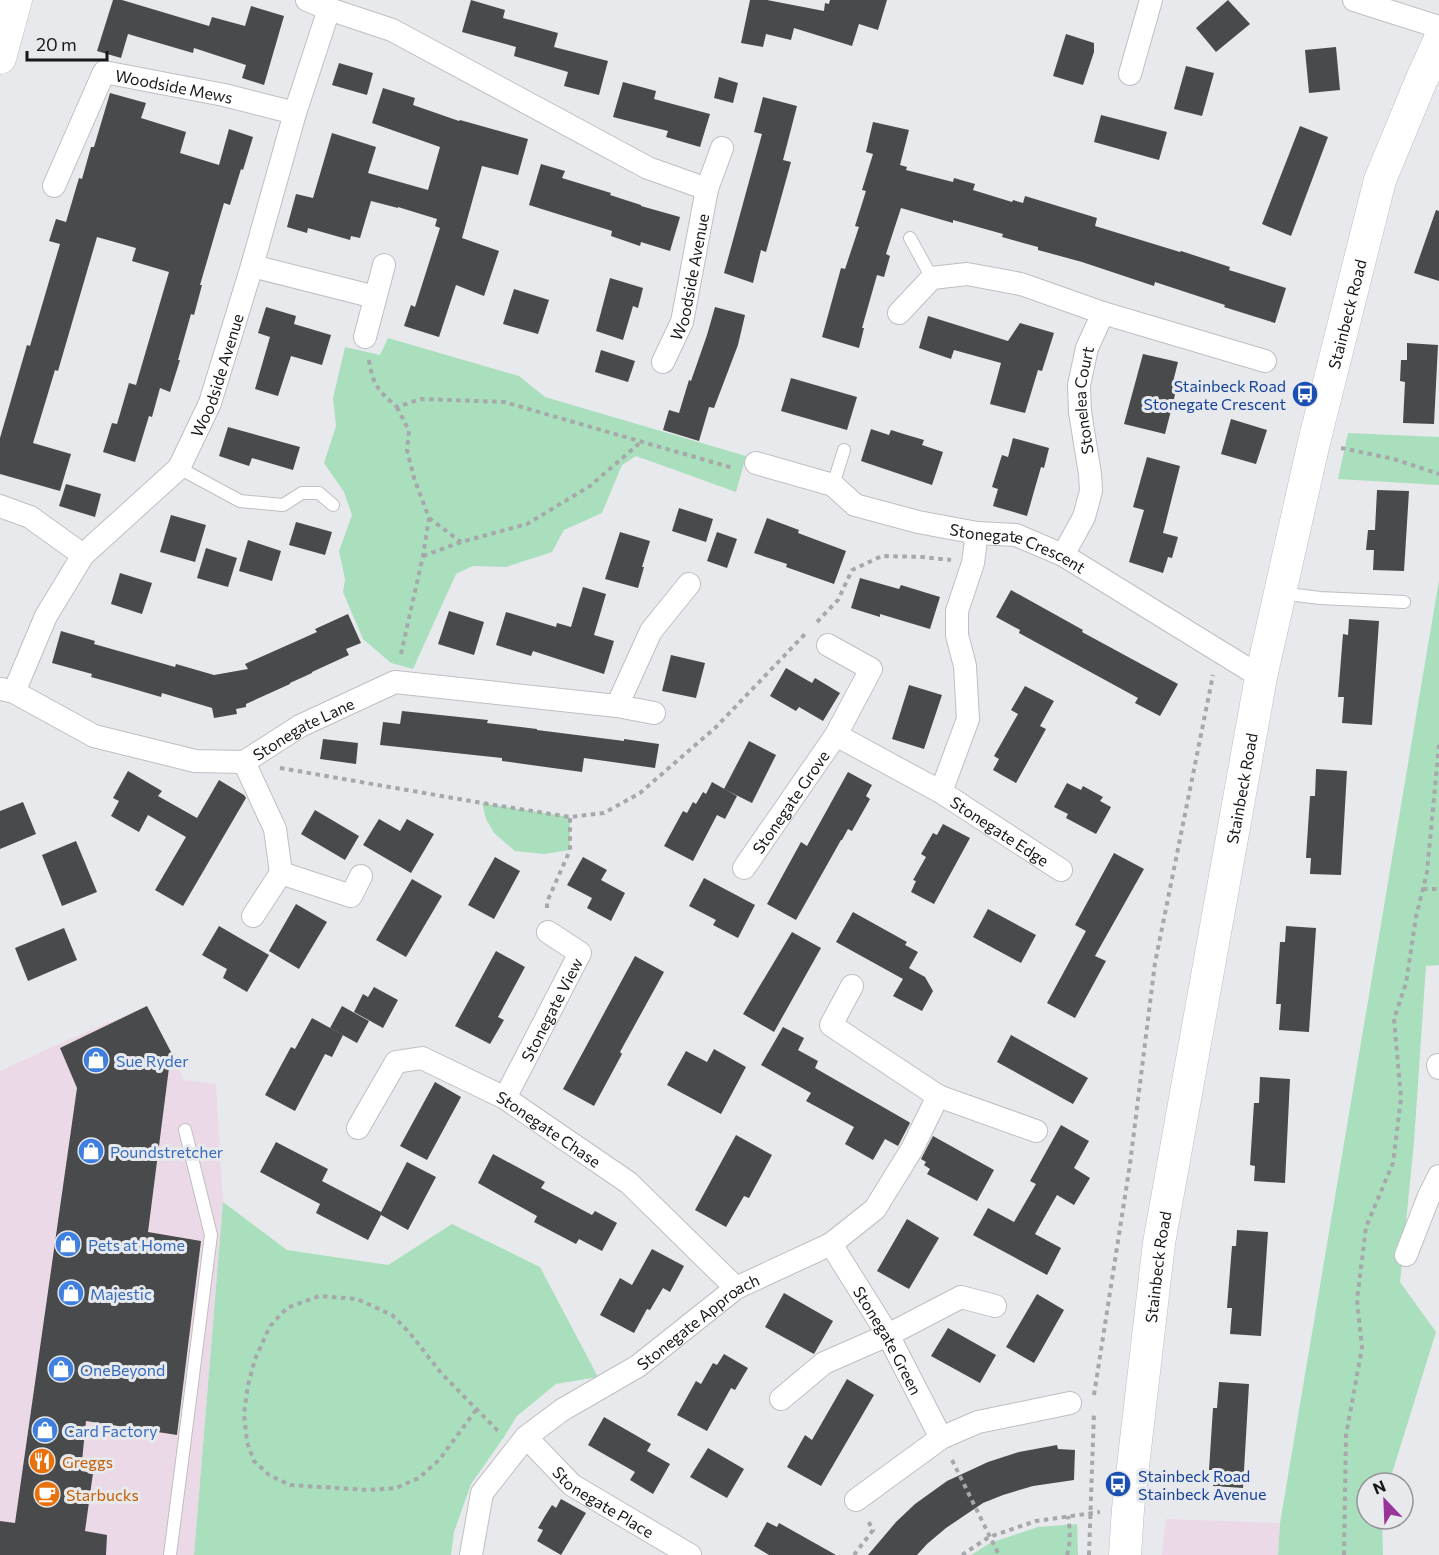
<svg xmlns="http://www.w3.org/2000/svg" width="1439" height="1555" viewBox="0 0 1439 1555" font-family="Commissioner,sans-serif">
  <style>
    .commercial { fill: #ecd9e8 }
    .green { fill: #a9dfbd }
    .building { fill: #494a4c }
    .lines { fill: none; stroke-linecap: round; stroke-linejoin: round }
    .lane-casing { stroke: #bdbfc1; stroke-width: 14 }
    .street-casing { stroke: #bdbfc1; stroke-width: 24 }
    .secondary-casing { stroke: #bdbfc1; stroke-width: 33 }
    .path { stroke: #a7a8aa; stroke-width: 4; stroke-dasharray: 4.5 4.5; stroke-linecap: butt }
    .lane { stroke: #fff; stroke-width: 12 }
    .street { stroke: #fff; stroke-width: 22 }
    .secondary { stroke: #fff; stroke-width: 32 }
    .labels { text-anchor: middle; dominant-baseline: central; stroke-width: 6; stroke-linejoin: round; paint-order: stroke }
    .street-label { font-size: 16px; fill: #171819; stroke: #e8e9ec }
    .transit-label { font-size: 16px; fill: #164399; stroke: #e8e9ec; text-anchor: end }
    .shop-label { font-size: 16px; fill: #366cbe; stroke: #e8e9ec; text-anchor: start }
    .food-label { font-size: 16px; fill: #c56008; stroke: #e8e9ec; text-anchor: start }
  </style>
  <rect width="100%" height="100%" fill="#e8e9ec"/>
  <g class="commercial">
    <path d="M147 1006 171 1052 184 1080 216 1084 223 1202 194 1555H0V1071L54 1046Z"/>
    <path d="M1166 1519 1280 1523 1278 1555H1162Z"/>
  </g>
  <g class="green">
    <path d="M388 338 519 376 545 397 746 456 736 492 636 456 622 465 602 513 564 530 552 552 506 567 473 566 456 574 413 669 391 663 363 639 343 592 345 579 339 551 352 515 344 492 324 463 336 426 333 398 345 347 380 355Z"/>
    <path d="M1348 433 1439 437V485L1338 479Z"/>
    <path d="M1439 580V965L1426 966 1414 1142 1400 1282 1436 1332 1389 1483H1367V1519H1382L1383 1555H1278L1280 1523Z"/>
    <path d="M482 803 570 817V850L544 854 515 851 494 833 486 819Z"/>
    <path d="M223 1202 287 1250 388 1265 452 1224 540 1267 598 1377 556 1384 517 1416 504 1437 471 1484 454 1532 451 1555H194Z"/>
    <path d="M1077 1524 1078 1555H971L990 1543 1038 1527Z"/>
  </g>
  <g class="building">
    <path d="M113 0H122L209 26 212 17 245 26 251 6 284 16 264 85 242 78 246 65 194 48 193 53 128 34 121 58 97 51Z"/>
    <path d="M471 0 505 10 503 18 558 33 554 47 608 61 599 95 564 86 568 72 514 56 516 47 462 32Z"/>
    <path d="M750 0H767L824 11 825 3 829 4 830 0H887L878 30 859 24 852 46 794 28 791 40 766 34 763 47 741 43Z"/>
    <path d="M1228 0 1250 24 1216 52 1196 28Z"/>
    <path d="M1066 34 1094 43V52L1083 85 1053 76Z"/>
    <path d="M1336 47 1340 90 1309 93 1305 50Z"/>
    <path d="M339 63 373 73 367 95 332 85Z"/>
    <path d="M1186 66 1214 73 1202 116 1174 109Z"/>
    <path d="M719 77 738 83 733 103 714 98Z"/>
    <path d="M623 82 656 91 654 99 710 114 700 147 666 137 668 131 613 117Z"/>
    <path d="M383 88 415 98 413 105 459 121 460 120 528 139 518 175 482 166 462 238 499 251 484 296 456 285 439 337 404 326 411 305 415 307 440 228 435 226 437 219 398 207V208L371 201 360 238 351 236 350 240 308 228 307 233 287 227 296 194 313 198 332 133 376 147 368 173 428 190 440 147 372 123Z"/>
    <path d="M110 93 146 103 141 118 186 132 180 153 219 165 229 129 253 137 243 170 241 169 230 205 224 203 200 285H202L194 315 191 314 178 360H180L170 392 160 388 152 417 149 416 135 462 103 452 112 423 117 424 129 383 136 385 169 272 132 261 136 248 97 237 58 371 55 370 33 443 71 454 60 491 0 474V438L27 345 30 346 60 244 49 241 56 219 66 222 79 178 82 179 91 147H94Z"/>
    <path d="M763 97 797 106 783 160 791 162 766 252 761 250 753 283 724 273 762 134 754 132Z"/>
    <path d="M1101 115 1167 132 1159 160 1094 142Z"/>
    <path d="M873 122 909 130 900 165 907 167 906 170 953 182 954 178 975 184 973 190 1012 202 1013 200 1023 203 1025 196 1097 218 1095 226 1180 252 1181 251 1230 267 1229 270 1286 288 1275 323 1224 307 1225 305 1155 282 1154 286 1082 262 1038 250V247L1002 237 1003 234 953 220V223L901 208 886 254 890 256 884 277 877 275 862 328H864L859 348 822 337 841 268 845 269 859 227 855 226 866 191 862 190 873 154 866 152Z"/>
    <path d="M1300 126 1328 137 1291 236 1262 224Z"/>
    <path d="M541 164 565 171 562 178 611 193 610 195 641 205V206L680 217 670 251 641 242 640 246 611 236 612 231 529 205Z"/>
    <path d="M1436 210 1439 211V281L1414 273Z"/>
    <path d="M610 278 643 288 638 308 633 306 623 340 596 331Z"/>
    <path d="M514 289 549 300 538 334 503 324Z"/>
    <path d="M266 307 296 316 294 324 331 335 322 365 291 356 278 396 255 389 270 337 258 333Z"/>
    <path d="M715 307 745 315 738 345 714 408 709 407 699 441 663 430 669 410 679 413 689 380 691 381 707 335Z"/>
    <path d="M928 316 1008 341 1020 323 1054 333 1042 371 1038 370 1025 413 990 404 1001 363 954 350 951 359 919 348Z"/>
    <path d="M1407 343 1438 345 1434 424 1403 423 1405 382 1400 381 1401 360H1407Z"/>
    <path d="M601 350 635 361 628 382 595 372Z"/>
    <path d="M1143 354 1178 362 1173 382 1178 383 1165 434 1124 424Z"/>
    <path d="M791 378 857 397 847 430 781 411Z"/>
    <path d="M1231 419 1267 430 1256 464 1221 454Z"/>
    <path d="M228 427 300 447 293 470 252 458 249 466 219 456Z"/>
    <path d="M871 429 889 435 891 430 907 435 924 440 922 445 943 452 932 485 861 461Z"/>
    <path d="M1013 438 1049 448 1044 468 1041 467 1027 516 993 506 998 489 992 487 1002 455 1008 457Z"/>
    <path d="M1147 457 1180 466 1163 533 1178 537 1172 558 1168 557 1163 573 1129 562 1144 510 1133 507Z"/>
    <path d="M66 484 101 494 95 517 59 506Z"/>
    <path d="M1377 490 1409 491 1404 571 1373 570 1374 550H1366L1368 530H1375Z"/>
    <path d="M679 508 713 519 706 542 672 531Z"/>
    <path d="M171 515 206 525 195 562 160 552Z"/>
    <path d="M767 518 799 530 798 533 846 551 834 584 786 567 787 564 754 553Z"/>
    <path d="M296 522 332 532 325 555 289 545Z"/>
    <path d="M620 532 650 541 642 567H644L638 588 605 579Z"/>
    <path d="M717 532 737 539 727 568 707 561Z"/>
    <path d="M248 540 281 551 272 581 239 571Z"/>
    <path d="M206 548 237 558 228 587 197 578Z"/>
    <path d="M120 573 152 583 142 614 111 604Z"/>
    <path d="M860 578 899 589 901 585 940 597 930 629 880 614V617L851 608Z"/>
    <path d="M583 587 606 594 594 635 614 641 604 674 533 651 531 656 496 645 506 612 556 627 557 623 571 627Z"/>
    <path d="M1011 590 1083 630 1082 632 1178 684 1160 716 1135 703 1138 698 1019 633 1020 630 996 617Z"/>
    <path d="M449 611 484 622 474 655 438 644Z"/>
    <path d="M348 614 361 643 346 649 349 655 312 672V673L290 683V684L246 704V707L236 709 237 714 214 718 212 708 162 693 161 697 120 685 91 677 92 674 52 663 61 631 95 641 94 644 175 667 176 664 214 675 248 669 245 664 317 632 315 629Z"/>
    <path d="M1349 619 1379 621 1372 725 1342 723 1344 697H1338L1343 634 1348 635Z"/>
    <path d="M671 655 705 663 696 698 662 691Z"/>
    <path d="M786 668 812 683 815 678 840 693 823 721 799 707 796 711 770 696Z"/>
    <path d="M909 685 942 695 924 749 892 739Z"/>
    <path d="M1025 686 1054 701 1040 726 1046 729 1016 783 993 770 999 759 994 756 1018 714 1011 710Z"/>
    <path d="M402 711 488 720 487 723 537 729V730L624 741V739L659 744 655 768 584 758 582 772 502 761V758L380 745 383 722 400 724Z"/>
    <path d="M323 739 358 743 356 764 320 759Z"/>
    <path d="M749 741 776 755 752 803 724 789Z"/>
    <path d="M1316 769 1347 771 1341 875 1310 874 1311 858H1306L1310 796H1315Z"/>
    <path d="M128 771 162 791 158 796 197 818 219 780 244 795 246 798 183 906 155 890 186 837 148 815 139 832 111 816 119 801 113 798Z"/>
    <path d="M848 772 872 785 866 796 870 799 852 831 848 829 842 840H841L796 920 767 904 801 842 807 846Z"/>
    <path d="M712 782 737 796 725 819 717 815 693 861 664 846 683 811 687 813 693 802 696 804 703 792 706 794Z"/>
    <path d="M1067 783 1081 790 1083 786 1103 797 1100 801 1111 807 1096 834 1066 818 1068 814 1054 807Z"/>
    <path d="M23 802 36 834 0 849V811Z"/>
    <path d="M315 810 359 836 345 860 301 834Z"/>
    <path d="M379 819 400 831 407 819 434 834 411 873 363 845Z"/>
    <path d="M943 824 970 838 934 904 911 892 916 881 913 880 926 857 921 854 933 833 937 835Z"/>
    <path d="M76 841 97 892 62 906 42 855Z"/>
    <path d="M1114 853 1144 869 1095 956 1106 961 1075 1018 1047 1003 1086 931 1075 925Z"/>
    <path d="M495 857 520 871 494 919 468 905Z"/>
    <path d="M583 857 607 870 601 880 625 893 611 921 587 908 592 898 567 885Z"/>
    <path d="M704 878 755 905 738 938 713 925 716 920 689 906Z"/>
    <path d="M412 879 442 896 406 957 376 940Z"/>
    <path d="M296 904 327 922 299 969 269 951Z"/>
    <path d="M988 909 1036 935 1021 963 973 937Z"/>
    <path d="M853 912 907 942 905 945 918 952 909 968 925 977 933 991 922 1011 893 996 903 979 836 942Z"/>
    <path d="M219 926 269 955 247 992 223 978 227 969 202 955Z"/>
    <path d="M1286 926 1316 928 1309 1032 1279 1030 1281 1004H1276L1280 942H1285Z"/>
    <path d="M64 928 77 960 28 981 15 948Z"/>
    <path d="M792 932 821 948 774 1032 743 1014Z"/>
    <path d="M496 951 525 967 498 1017 504 1020 490 1044 455 1026Z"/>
    <path d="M635 956 664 972 620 1052 622 1054 594 1106 563 1089Z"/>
    <path d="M374 987 398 1000 383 1028 354 1012 363 994 368 997Z"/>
    <path d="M147 1006 171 1052 148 1232 201 1241 177 1435 86 1421 81 1471 93 1473 85 1531 107 1535 106 1555H0V1521L15 1523 77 1088 60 1048Z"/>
    <path d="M342 1006 369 1021 357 1043 330 1028Z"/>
    <path d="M312 1018 343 1035 332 1057 325 1054 295 1111 265 1095 291 1047 295 1049Z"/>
    <path d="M783 1027 804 1038 798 1050 818 1061 815 1068 909 1122 910 1123 898 1146 885 1139 873 1160 845 1144 854 1127 806 1101 811 1093 761 1065Z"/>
    <path d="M1011 1035 1088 1078 1073 1104 997 1062Z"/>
    <path d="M714 1049 746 1067 721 1114 667 1085 686 1051 707 1062Z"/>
    <path d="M1260 1077 1290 1079 1285 1183 1254 1181 1255 1166 1250 1165 1254 1103H1259Z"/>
    <path d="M435 1082 461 1097 427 1160 400 1146Z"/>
    <path d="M1061 1125 1089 1141 1074 1168 1090 1178 1074 1205 1057 1195 1035 1234 1061 1248 1047 1275 973 1235 988 1208 1014 1222 1036 1184 1030 1181Z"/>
    <path d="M736 1135 772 1155 749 1198 744 1196 726 1227 695 1210Z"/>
    <path d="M933 1136 994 1170 977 1201 927 1174 930 1169 924 1165 926 1162 921 1159Z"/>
    <path d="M276 1142 328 1169 322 1181 381 1212 407 1162 436 1177 408 1230 381 1215 368 1240 316 1213 320 1204 260 1172Z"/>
    <path d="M493 1154 545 1182 541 1188 592 1215 595 1211 617 1223 602 1251 579 1239 576 1244 534 1222 537 1216 478 1183Z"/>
    <path d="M907 1219 939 1238 909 1289 877 1271Z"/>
    <path d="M1237 1230 1268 1232 1261 1336 1230 1334 1232 1308H1227L1232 1246H1236Z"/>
    <path d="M652 1249 684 1266 670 1292 663 1288 650 1310 647 1309 634 1333 600 1315 620 1278 632 1285Z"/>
    <path d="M784 1293 833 1321 814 1354 765 1327Z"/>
    <path d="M1037 1294 1064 1310 1034 1363 1006 1347Z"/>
    <path d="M948 1328 996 1355 980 1383 931 1356Z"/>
    <path d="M724 1354 748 1368 735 1390 731 1388 707 1431 677 1415 696 1381 701 1384 713 1363 717 1365Z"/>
    <path d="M847 1379 874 1395 821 1486 787 1467 805 1435 812 1440Z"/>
    <path d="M1219 1382 1249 1384 1243 1488 1213 1486 1214 1470H1209L1213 1408H1217Z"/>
    <path d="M604 1417 651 1444 647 1451 670 1464 653 1494 630 1480 635 1472 588 1445Z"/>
    <path d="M1057 1445 1058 1449 1075 1450 1074 1480 1033 1486 1003 1495 983 1503 946 1528 927 1544 917 1555H868L896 1522 915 1504 947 1481 988 1462 1019 1452Z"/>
    <path d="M708 1448 744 1469 727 1498 690 1477Z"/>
    <path d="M561 1499 586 1513 561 1555 537 1541 543 1530 538 1528 545 1516 552 1505 556 1508Z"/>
    <path d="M767 1522 777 1527 779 1523 836 1555H769L754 1546Z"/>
  </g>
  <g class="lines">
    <defs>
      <g id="lane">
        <path d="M910 238 932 278"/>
        <path d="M179 468 240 501 283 505 302 493H319L333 505"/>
        <path d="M833 485 844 450"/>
        <path d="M1280 593 1320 598 1404 602"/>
        <path d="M170 1555 211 1235 185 1130"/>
      </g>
      <g id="street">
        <path d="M307 0 329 9 392 30 648 168 707 189"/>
        <path d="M1354 0 1439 27"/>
        <path d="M1130 74 1151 0"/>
        <path id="s1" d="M54 186 104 72 224 95 295 113"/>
        <path d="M252 266 375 297"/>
        <path d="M899 313 932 278 967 274 1021 284 1103 313 1265 361"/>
        <path d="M365 337 384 265"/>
        <path id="s2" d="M663 362 682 322 707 189 722 148"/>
        <path id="s3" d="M756 463 833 485 855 505 918 522 977 533 1016 535 1063 555 1261 677"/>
        <path d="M0 506 30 517 83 555"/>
        <path id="s4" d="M1063 555 1084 517 1091 491 1090 474 1080 412 1079 385 1087 348 1103 313"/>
        <path id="s5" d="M1 689 14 692 94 736 195 761 244 762 300 726 395 682 617 706 654 713"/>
        <path id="s6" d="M14 692 46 616 83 555 179 468 210 403 252 266 295 113 329 9"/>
        <path d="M617 706 651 631 689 584"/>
        <path id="s7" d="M836 735 941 792 1061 870"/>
        <path d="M244 762 275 829 281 873 351 896 361 876"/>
        <path d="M941 792 968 719 965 666 957 635V611L973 563 977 533"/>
        <path id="s8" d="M744 868 836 735 871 669 828 645"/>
        <path d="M253 916 281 873"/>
        <path d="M852 986 831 1025 938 1096 1036 1131"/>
        <path d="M1438 1065 1439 1068"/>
        <path id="s9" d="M505 1098 580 953 548 932"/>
        <path id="s10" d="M358 1128 396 1062 422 1058 505 1098 629 1183 736 1288"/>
        <path id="s11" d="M831 1244 888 1335 941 1438"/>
        <path d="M1406 1255 1429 1196 1439 1176"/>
        <path d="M781 1399 824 1363 888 1335 961 1297 995 1306"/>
        <path id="s12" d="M526 1437 572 1485 690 1555"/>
        <path d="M856 1500 941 1438 978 1422 1070 1403"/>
        <path id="s13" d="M471 1555 482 1493 526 1437 562 1410 638 1366 736 1288 831 1244 875 1209 912 1149 938 1096"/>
      </g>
      <g id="secondary">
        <path d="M0 58 16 0"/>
        <path id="s14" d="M1125 1555 1128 1509 1159 1243 1261 677 1314 442 1380 180 1421 81 1439 41"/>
      </g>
    </defs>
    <use href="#lane" class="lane-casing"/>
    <use href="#street" class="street-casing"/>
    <use href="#secondary" class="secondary-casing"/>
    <g class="path">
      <path d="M369 360C373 386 378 390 397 407L421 399 504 402 733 468"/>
      <path d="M397 407 409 431 407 450 414 478 429 518 423 556 400 658"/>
      <path d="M1341 448 1394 459 1439 474"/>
      <path d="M429 518 461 542"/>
      <path d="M423 556 461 542 527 524 590 486 642 441"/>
      <path d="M817 622 838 600 852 570 882 556 923 557 951 560"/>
      <path d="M280 768 482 803 570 817 604 813 640 793 715 728 805 634"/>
      <path d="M1423 889H1439"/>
      <path d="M547 908V902L570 850V817"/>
      <path d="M1094 1395 1130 1164 1155 963 1213 675"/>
      <path d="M476 1410 439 1460 419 1478 396 1488 368 1490 290 1485 269 1475 254 1461 247 1442 244 1414 248 1385 255 1359 270 1326 287 1308 319 1296 357 1299 392 1315 409 1332 441 1373 499 1432"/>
      <path d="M952 1460 999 1555"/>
      <path d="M854 1555 873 1530 867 1519"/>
      <path d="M962 1555 989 1537 1036 1521 1100 1512"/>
      <path d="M1067 1555C1071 1542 1070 1530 1068 1516"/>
      <path d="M1089 1555 1094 1412"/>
      <path d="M1344 1555 1346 1435 1362 1348 1357 1300 1366 1227 1393 1163 1401 1098 1394 1019 1406 983 1416 917 1427 872 1439 745"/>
    </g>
    <use href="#lane" class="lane"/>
    <use href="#street" class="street"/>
    <use href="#secondary" class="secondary"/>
  </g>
  <defs>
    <symbol id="bus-disc" viewBox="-11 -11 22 22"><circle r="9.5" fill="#1a4fb4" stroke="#e8e9ec"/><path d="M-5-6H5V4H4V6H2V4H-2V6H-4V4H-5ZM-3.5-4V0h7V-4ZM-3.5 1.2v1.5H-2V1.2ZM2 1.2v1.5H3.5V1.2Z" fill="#fff"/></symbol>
    <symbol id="shop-disc" viewBox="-11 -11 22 22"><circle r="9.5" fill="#3f7fe0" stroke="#e8e9ec"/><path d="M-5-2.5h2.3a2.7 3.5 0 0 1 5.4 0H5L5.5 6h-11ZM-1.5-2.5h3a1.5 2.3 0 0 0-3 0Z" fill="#fff"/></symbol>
    <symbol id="restaurant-disc" viewBox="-11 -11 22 22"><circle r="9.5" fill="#e8710a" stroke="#e8e9ec"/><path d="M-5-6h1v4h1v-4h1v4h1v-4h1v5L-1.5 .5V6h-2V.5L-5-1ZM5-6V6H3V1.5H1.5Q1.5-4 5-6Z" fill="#fff"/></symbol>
    <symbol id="cafe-disc" viewBox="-11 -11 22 22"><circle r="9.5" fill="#e8710a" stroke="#e8e9ec"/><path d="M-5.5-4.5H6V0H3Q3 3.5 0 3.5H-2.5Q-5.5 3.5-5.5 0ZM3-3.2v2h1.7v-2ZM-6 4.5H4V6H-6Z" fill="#fff"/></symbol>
  </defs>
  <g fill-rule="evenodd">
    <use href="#bus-disc" x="1290" y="379" width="30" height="30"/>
    <use href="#shop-disc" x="81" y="1045" width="30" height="30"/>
    <use href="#shop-disc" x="76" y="1136" width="30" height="30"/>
    <use href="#shop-disc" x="53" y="1229" width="30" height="30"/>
    <use href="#shop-disc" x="56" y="1278" width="30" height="30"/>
    <use href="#shop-disc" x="46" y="1354" width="30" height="30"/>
    <use href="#shop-disc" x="30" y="1415" width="30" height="30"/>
    <use href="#restaurant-disc" x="27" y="1446" width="30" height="30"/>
    <use href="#bus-disc" x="1103" y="1469" width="30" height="30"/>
    <use href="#cafe-disc" x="32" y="1479" width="30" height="30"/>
  </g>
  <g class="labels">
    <g class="street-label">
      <text stroke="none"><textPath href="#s1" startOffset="196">Woodside Mews</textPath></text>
      <text stroke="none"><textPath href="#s2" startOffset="90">Woodside Avenue</textPath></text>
      <text stroke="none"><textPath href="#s14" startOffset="1262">Stainbeck Road</textPath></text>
      <text stroke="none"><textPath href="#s6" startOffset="384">Woodside Avenue</textPath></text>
      <text stroke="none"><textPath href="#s4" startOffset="162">Stonelea Court</textPath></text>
      <text stroke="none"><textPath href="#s3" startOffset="279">Stonegate Crescent</textPath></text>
      <text stroke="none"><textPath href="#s5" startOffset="326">Stonegate Lane</textPath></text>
      <text stroke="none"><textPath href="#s14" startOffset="776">Stainbeck Road</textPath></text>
      <text stroke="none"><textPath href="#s8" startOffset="81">Stonegate Grove</textPath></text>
      <text stroke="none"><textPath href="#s7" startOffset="190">Stonegate Edge</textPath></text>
      <text stroke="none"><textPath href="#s9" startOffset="100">Stonegate View</textPath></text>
      <text stroke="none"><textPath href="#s10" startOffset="248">Stonegate Chase</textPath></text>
      <text stroke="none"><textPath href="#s14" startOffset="290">Stainbeck Road</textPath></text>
      <text stroke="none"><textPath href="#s13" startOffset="342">Stonegate Approach</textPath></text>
      <text stroke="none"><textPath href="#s11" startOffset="112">Stonegate Green</textPath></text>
      <text stroke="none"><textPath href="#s12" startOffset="102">Stonegate Place</textPath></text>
    </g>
    <g class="transit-label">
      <text x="1286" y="385">Stainbeck Road<tspan x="1286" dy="18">Stonegate Crescent</tspan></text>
      <text x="1138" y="1475" text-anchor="start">Stainbeck Road<tspan x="1138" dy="18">Stainbeck Avenue</tspan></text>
    </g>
    <g class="shop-label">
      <text x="116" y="1060">Sue Ryder</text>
      <text x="110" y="1151">Poundstretcher</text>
      <text x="88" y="1244">Pets at Home</text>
      <text x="90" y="1293">Majestic</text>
      <text x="80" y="1369">OneBeyond</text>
      <text x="64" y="1430">Card Factory</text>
    </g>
    <g class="food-label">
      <text x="62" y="1461">Greggs</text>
      <text x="66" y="1494">Starbucks</text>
    </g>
  </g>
  <g transform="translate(1385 1501) rotate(337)"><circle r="28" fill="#e8e9ec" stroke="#949598" stroke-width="1.5"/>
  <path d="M0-4.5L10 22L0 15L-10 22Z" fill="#993499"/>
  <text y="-9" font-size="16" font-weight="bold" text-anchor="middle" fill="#171819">N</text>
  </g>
  <path d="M27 51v9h80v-9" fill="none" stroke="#171819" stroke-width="3"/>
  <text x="36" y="51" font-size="18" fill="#171819" stroke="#e8e9ec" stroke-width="4.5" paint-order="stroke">20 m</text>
</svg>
